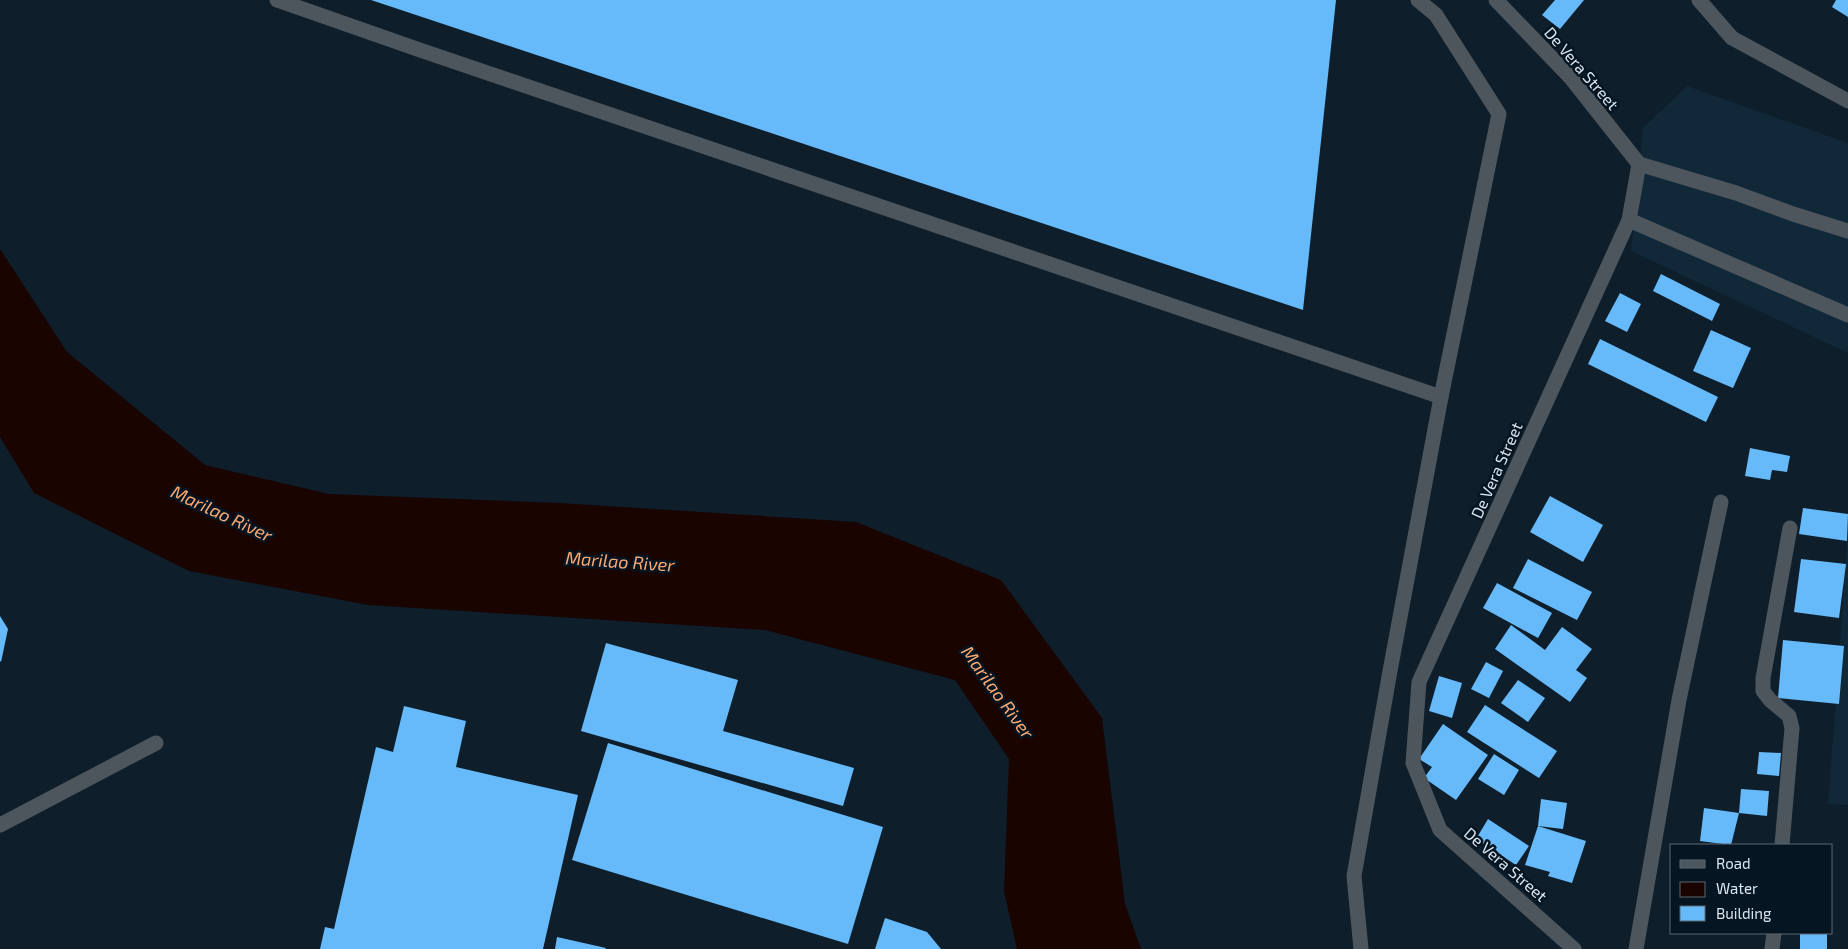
<svg xmlns="http://www.w3.org/2000/svg" width="1848" height="949" viewBox="0 0 1848 949" font-family="'Exo 2',sans-serif">
  <style>
    .built { fill: #112839 }
    .water { fill: #190400 }
    .building { fill: #67bafa }
    .lines { fill: none; stroke-linecap: round; stroke-linejoin: round }
    .minor { stroke: #4e565d; stroke-width: 15 }
    .labels { text-anchor: middle; dominant-baseline: central; stroke-width: 5; stroke-linejoin: round; paint-order: stroke }
    .street-label { font-size: 16px; fill: #dae5ee; stroke: #051521 }
    .water-label { font-size: 18px; font-style: italic; fill: #fda971; stroke: #051521 }
  </style>
  <rect width="100%" height="100%" fill="#0e1e2b"/>
  <g class="built">
    <path d="M1687 86 1848 143V353L1631 251 1643 128Z"/>
    <path d="M1848 535V805L1828 804Z"/>
  </g>
  <path class="water" d="M0 249 67 352 205 465 329 494 560 503 856 522 1001 580 1102 718 1125 904 1141 949H1017L1004 891 1009 759 955 680 765 630 368 605 189 571 34 493 0 437Z"/>
  <g class="building">
    <path d="M371 0H1336L1303 310Z"/>
    <path d="M1555 0H1584L1560 29 1542 15Z"/>
    <path d="M1836 0H1848V17L1832 7Z"/>
    <path d="M1661 274 1720 304 1712 321 1653 291Z"/>
    <path d="M1620 293 1641 304 1627 332 1605 321Z"/>
    <path d="M1711 330 1751 348 1733 388 1693 371Z"/>
    <path d="M1600 339 1718 397 1706 422 1588 364Z"/>
    <path d="M1750 448 1790 456 1787 472 1772 470 1770 480 1745 476Z"/>
    <path d="M1550 496 1603 525 1583 562 1530 532Z"/>
    <path d="M1803 508 1848 514 1847 541 1799 534Z"/>
    <path d="M1528 559 1592 592 1577 620 1513 588Z"/>
    <path d="M1801 559 1846 564 1839 618 1794 612Z"/>
    <path d="M1497 583 1552 613 1538 638 1483 608Z"/>
    <path d="M0 616 8 629 1 662 0 661Z"/>
    <path d="M1511 625 1545 650 1562 627 1592 649 1576 670 1587 678 1570 702 1495 649Z"/>
    <path d="M1783 640 1844 646 1839 704 1778 698Z"/>
    <path d="M606 643 738 680 723 731 854 768 843 806 581 731Z"/>
    <path d="M1486 662 1503 671 1489 698 1471 689Z"/>
    <path d="M1439 676 1462 683 1452 718 1429 711Z"/>
    <path d="M1518 680 1545 698 1528 722 1501 703Z"/>
    <path d="M1485 705 1557 751 1539 778 1467 732Z"/>
    <path d="M404 706 466 721 456 767 578 795 543 949H320L325 927 334 929 376 747 393 752Z"/>
    <path d="M1443 724 1488 755 1456 800 1424 778 1432 767 1419 759Z"/>
    <path d="M608 743 883 827 848 944 572 860Z"/>
    <path d="M1759 752 1781 753 1779 776 1757 774Z"/>
    <path d="M1494 754 1519 770 1504 795 1478 779Z"/>
    <path d="M1741 789 1769 791 1767 816 1739 813Z"/>
    <path d="M1541 799 1567 803 1563 829 1538 826Z"/>
    <path d="M1704 808 1739 813 1731 845 1700 841Z"/>
    <path d="M1488 819 1529 846 1516 865 1476 839Z"/>
    <path d="M1538 826 1586 841 1572 883 1548 876 1550 872 1525 865Z"/>
    <path d="M885 918 927 932 941 949H875Z"/>
    <rect x="1800" y="933" width="27" height="16"/>
    <path d="M557 937 606 948 605 949H555Z"/>
  </g>
  <g class="lines">
    <g class="minor">
      <path d="M277 0 417 49 1441 397"/>
      <path d="M1496 0 1571 78 1639 164 1629 220 1419 682 1413 763 1440 830 1574 949"/>
      <path d="M1699 0 1732 38 1848 101"/>
      <path d="M1639 164 1736 193 1793 214 1848 231"/>
      <path d="M1629 220 1848 315"/>
      <path d="M0 825 156 743"/>
      <path d="M1782 845 1792 728 1789 716 1770 700 1763 691V678L1790 528"/>
      <path d="M1361 949 1354 876 1390 671 1441 397 1499 114 1436 15 1418 0"/>
      <path d="M1636 949 1679 700 1721 502"/>
      <path d="M1772 949 1774 933"/>
    </g>
  </g>
  <g class="labels">
    <g class="street-label">
      <text transform="translate(1582 68) rotate(49)">De Vera Street</text>
      <text transform="translate(1496 470) rotate(-66)">De Vera Street</text>
      <text transform="translate(1506 864) rotate(41)">De Vera Street</text>
    </g>
    <g class="water-label">
      <text transform="translate(222 513) rotate(25)">Marilao River</text>
      <text transform="translate(620 561) rotate(4)">Marilao River</text>
      <text transform="translate(998 692) rotate(54)">Marilao River</text>
    </g>
  </g>
  <rect x="1670" y="844" width="162" height="90" fill="#051521" stroke="#5a6873"/>
  <rect x="1680" y="860" width="25" height="8" fill="#4e565d" stroke="#5a6873"/>
  <text x="1716" y="869" font-size="15" fill="#dae5ee">Road</text>
  <rect x="1680" y="882" width="25" height="15" fill="#190400" stroke="#5a6873"/>
  <text x="1716" y="894" font-size="15" fill="#dae5ee">Water</text>
  <rect x="1680" y="906" width="25" height="15" fill="#67bafa" stroke="#5a6873"/>
  <text x="1716" y="919" font-size="15" fill="#dae5ee">Building</text>
</svg>
